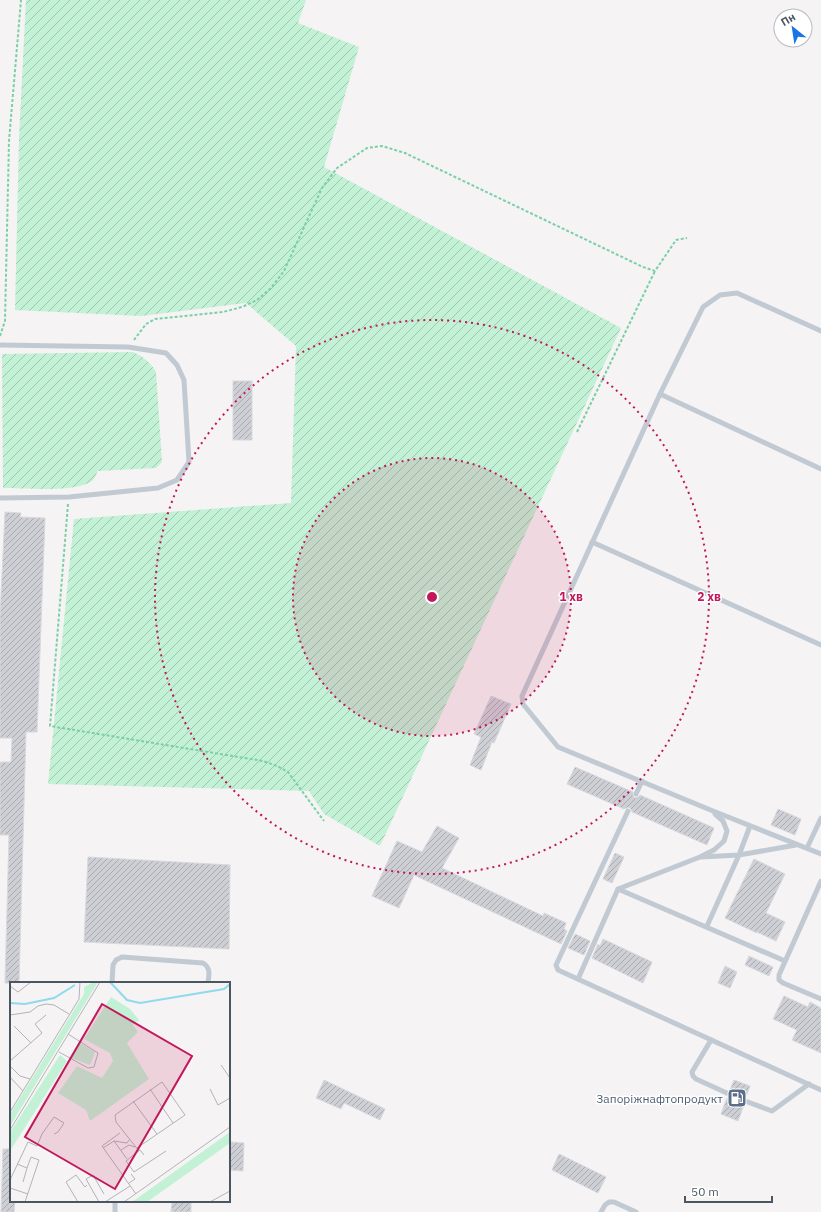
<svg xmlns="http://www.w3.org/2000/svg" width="821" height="1212" viewBox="0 0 821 1212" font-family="'IBM Plex Sans',sans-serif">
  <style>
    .garden { fill: url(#garden-furrows) }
    .building { fill: url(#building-hatch); stroke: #d7d9de }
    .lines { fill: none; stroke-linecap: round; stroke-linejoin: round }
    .path { stroke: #7ad0a6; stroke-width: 2; stroke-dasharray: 3 2; stroke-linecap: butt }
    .service { stroke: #c1cad2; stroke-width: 5 }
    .ring { fill: none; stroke: #c2185b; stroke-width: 2; stroke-dasharray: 2 4 }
    .labels { text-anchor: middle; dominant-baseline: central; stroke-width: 3; stroke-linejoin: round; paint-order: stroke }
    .service-label { font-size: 12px; fill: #4e5e75; stroke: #fff; text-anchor: end }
    .inset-river { fill: none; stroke: #90daee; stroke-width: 2 }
    .inset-road { fill: none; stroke: #b1b4b9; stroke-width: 1 }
    .view { fill: #c2185b; fill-opacity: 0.15; stroke: #c2185b; stroke-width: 2 }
    .inset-edge { fill: none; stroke: #4a5661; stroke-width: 2 }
    .centre { fill: #c2185b; stroke: #fff; stroke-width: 2 }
    .ring-label { font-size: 12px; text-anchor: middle; font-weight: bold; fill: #c2185b; stroke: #fff; stroke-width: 3; stroke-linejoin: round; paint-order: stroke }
  </style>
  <defs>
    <pattern id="garden-furrows" width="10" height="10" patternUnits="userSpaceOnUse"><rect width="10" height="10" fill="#c3f1d5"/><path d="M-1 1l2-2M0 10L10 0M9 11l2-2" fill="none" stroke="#a0c6b0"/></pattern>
    <pattern id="building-hatch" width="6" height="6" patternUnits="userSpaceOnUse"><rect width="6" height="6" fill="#cdcfd5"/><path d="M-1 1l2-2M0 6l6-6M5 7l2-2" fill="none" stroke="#a8abb0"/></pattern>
  </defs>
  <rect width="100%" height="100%" fill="#f5f3f3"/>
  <g class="garden">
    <path d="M26 0H306L298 23 359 47 324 167 621 328 380 846 324 814 309 791 48 784 74 519 291 503 296 346 246 303 141 316 15 310 19 138Z"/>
    <path d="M133 352C144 357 150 362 156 372L162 462 156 468 98 471C96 474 95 479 92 481 75 493 24 488 3 488L2 354Z"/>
  </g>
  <g class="building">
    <rect x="233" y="381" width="19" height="59"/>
    <path d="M5 512 21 513 20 517 45 518 37 732H26L19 983H5L9 835H0V762H11L12 738H0V616Z"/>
    <path d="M491 696 511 704 494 743 492 742 481 770 470 765 481 737 474 734Z"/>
    <path d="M575 767 633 792V796L635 798 638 797 640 795 714 828 707 845 632 812 631 809 629 807 624 809 567 784Z"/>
    <path d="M778 809 801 819 795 835 771 825Z"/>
    <path d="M437 826 459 838 442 868 543 916 544 913 566 923 564 929 567 931 561 944 414 875 399 908 372 896 397 841 422 852Z"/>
    <path d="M615 853 624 857 612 883 603 879Z"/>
    <path d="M88 857 230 865 229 949 84 942Z"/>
    <path d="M754 859 785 874 766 913 785 922 776 941 757 932V933L725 918Z"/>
    <path d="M575 934 590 941 584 955 568 948Z"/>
    <path d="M603 939 652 962 643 983 592 958 598 944 600 946Z"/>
    <path d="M749 956 773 967 769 976 745 965Z"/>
    <path d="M725 966 737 972 730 988 718 983Z"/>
    <path d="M784 996 808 1007 810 1002 821 1008V1053L792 1040 797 1030 773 1019Z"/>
    <path d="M324 1080 385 1109 380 1120 344 1103 341 1109 316 1098Z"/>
    <path d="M734 1080 750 1086 746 1097 743 1098 741 1100 742 1103 744 1105 738 1121 721 1114 727 1098 731 1097 733 1095 732 1092 730 1090Z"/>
    <path d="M231 1142 244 1143 243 1171 230 1170Z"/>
    <path d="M3 1149H11V1201H15L14 1212H1Z"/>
    <path d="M559 1154 606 1177 598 1193 552 1170Z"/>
    <path d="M172 1201H191V1212H171Z"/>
  </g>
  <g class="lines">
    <g class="path">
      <path d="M0 336 5 321 9 141 21 0"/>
      <path d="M134 340 146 324 155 319 223 312 242 307 257 300 271 288 284 271 322 188 337 168 367 148 382 146 405 153 643 267 655 271 676 240 687 238"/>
      <path d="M577 432 655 271"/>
      <path d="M68 504 50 726 263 761 277 766 288 772 324 821"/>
    </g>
    <g class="service">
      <path d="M821 331 737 293 720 295 703 307 660 394 522 696 523 704 558 747 713 811 821 854"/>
      <path d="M0 345 128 347 166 353 177 365 184 380 189 462 177 480 158 488 69 497 0 498"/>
      <path d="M660 394 821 469"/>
      <path d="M592 542 821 645"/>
      <path d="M636 794 642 781"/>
      <path d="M628 811 556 965 558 970 821 1090"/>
      <path d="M807 848 821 818"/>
      <path d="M701 857 739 855 750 826"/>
      <path d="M821 881 779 975V980L783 983 821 999"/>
      <path d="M618 889 785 961"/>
      <path d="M707 926 739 855 796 845"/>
      <path d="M578 979 618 889 700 857 714 850 724 841 727 831 723 821 715 814"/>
      <path d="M112 983 113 965 116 960 122 957 203 963C211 968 209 975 208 983"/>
      <path d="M711 1040 692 1072 693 1076 696 1079 729 1094"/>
      <path d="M745 1101 772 1111 809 1084"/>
      <path d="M115 1212V1201"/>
      <path d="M601 1212 605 1205 609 1202H614L636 1212"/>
    </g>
  </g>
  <circle cx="432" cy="597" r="139" fill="#c2185b" fill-opacity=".12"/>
  <g class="ring">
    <circle cx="432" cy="597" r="139"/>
    <circle cx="432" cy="597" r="277"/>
  </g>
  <defs>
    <symbol id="fuel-square" viewBox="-11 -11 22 22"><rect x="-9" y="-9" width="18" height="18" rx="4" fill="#5c6f8a" stroke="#fff"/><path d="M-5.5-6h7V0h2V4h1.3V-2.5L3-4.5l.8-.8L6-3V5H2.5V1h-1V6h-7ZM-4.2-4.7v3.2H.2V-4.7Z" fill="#fff"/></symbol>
  </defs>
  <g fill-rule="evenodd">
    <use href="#fuel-square" x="726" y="1087" width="22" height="22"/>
  </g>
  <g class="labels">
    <g class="service-label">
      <text x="723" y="1098">Запоріжнафтопродукт</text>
    </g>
  </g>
  <g transform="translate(10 982)">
    <rect width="220" height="220" fill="#f5f3f3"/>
    <path d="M84 0H88L0 144V132L74 12V5ZM50 73 57 79 0 169 1 149ZM220 150V161L137 220H122Z" fill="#c3f1d5"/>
    <path d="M101 15 120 27 129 38 123 43 128 50 117 61 139 97 80 139 76 128 48 111 67 84 92 96 103 79 100 71 74 57ZM70 61 85 70 80 83 61 76Z" fill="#c3f1d5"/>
    <path class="inset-river" d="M100 0 117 18 130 21 214 7 220 2M0 21 15 22 44 16 65 3"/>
    <path class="inset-road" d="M0 4 8 10 21 0M0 33 20 30 28 24 36 22 44 23 59 32M4 44 21 61M49 70 78 86 84 85 88 71 58 52M0 79 32 51 25 42 36 33M211 83 220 96M0 84 10 94 20 97M0 95 13 109M140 107 163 141M200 107 208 123 220 116M123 119 147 152M0 130 69 17 70 0M0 148 90 0M110 151 92 164 126 212M104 159 117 177M93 166 104 159 117 161 119 158M127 166 175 133 152 100 105 133 106 140 129 169M111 168 119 163 125 165M134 173 130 168 116 179 124 190 156 169M7 182 17 186 21 175 29 178 15 220M0 198 18 160 27 164 32 152 44 135 54 141 48 150 44 152M13 200 17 186M119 201 125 197 121 192M0 206 18 212M68 220 56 200 66 193 75 205 77 203M89 220 76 197 83 193 94 212M95 220 120 204M114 220 220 145M200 220 220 209"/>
    <path class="view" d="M92 22 182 74 105 207 15 155Z"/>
    <rect width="220" height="220" class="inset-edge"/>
  </g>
  <circle cx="432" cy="597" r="6" class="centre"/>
  <g class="ring-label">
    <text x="571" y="601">1 хв</text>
    <text x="709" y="601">2 хв</text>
  </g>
  <g transform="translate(793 28) rotate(330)"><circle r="19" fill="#ffffff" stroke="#b7bbc0"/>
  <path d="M0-3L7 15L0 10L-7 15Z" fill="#1a73e8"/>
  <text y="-6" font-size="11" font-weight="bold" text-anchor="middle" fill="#4a5661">Пн</text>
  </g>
  <path d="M685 1196v6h87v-6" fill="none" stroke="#4a5661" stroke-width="2"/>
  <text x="691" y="1196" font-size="12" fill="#4a5661" stroke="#ffffff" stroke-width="3" paint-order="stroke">50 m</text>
</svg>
